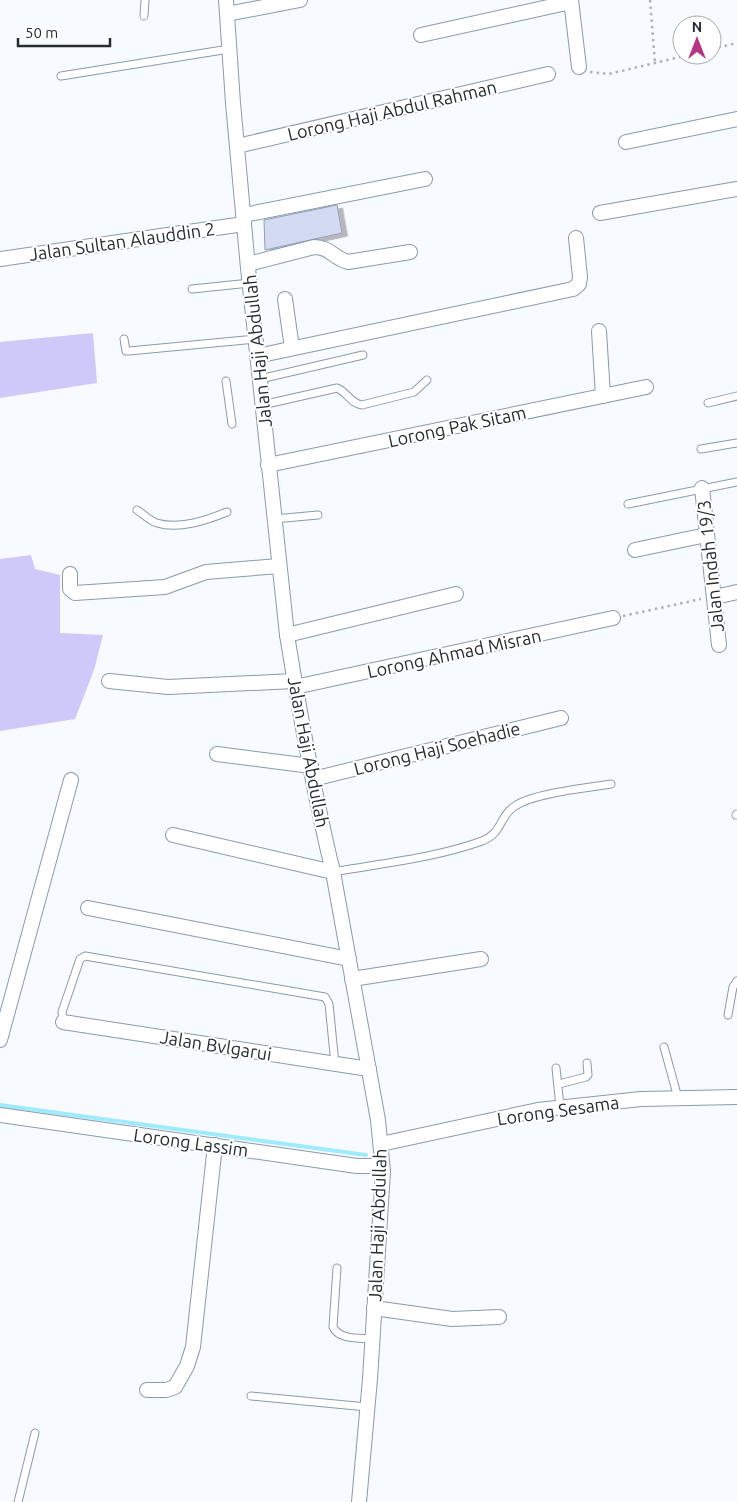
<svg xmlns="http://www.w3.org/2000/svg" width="737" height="1502" viewBox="0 0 737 1502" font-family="Ubuntu,sans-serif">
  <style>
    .green { fill: #cec9f8 }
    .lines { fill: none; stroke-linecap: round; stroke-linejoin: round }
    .stream { stroke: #9debfc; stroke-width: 4 }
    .building { fill: #d3dbf2; stroke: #949bb1; filter: url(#shadow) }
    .lane-casing { stroke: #8a9aad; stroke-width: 9 }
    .street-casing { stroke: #8a9aad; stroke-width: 16 }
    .path { stroke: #adb1b7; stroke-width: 2.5; stroke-dasharray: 2.5 4; stroke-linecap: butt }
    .lane { stroke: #fff; stroke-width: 7 }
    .street { stroke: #fff; stroke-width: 14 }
    .labels { text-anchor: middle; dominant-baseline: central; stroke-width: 4; stroke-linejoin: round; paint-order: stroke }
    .street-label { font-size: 18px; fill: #252c34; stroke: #fff }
  </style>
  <defs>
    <filter id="shadow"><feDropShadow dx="5.5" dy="3" stdDeviation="0" flood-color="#0004"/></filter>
  </defs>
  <rect width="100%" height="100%" fill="#f7fafe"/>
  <g class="green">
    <path d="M93 333 97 383 0 398V342Z"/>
    <path d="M31 555 35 569 60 575V633L103 635 94 670 75 719 0 731V559Z"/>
  </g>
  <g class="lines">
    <path class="stream" d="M0 1105 366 1155"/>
  </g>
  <path class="building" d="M337 205 342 233 265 250 264 220Z"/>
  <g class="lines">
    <defs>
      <g id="lane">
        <path d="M144 16 145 0"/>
        <path d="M61 76 229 49"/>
        <path d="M192 289 250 283"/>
        <path d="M124 339 126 351H129L256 339"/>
        <path d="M260 379 363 355"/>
        <path d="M226 381 232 424"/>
        <path d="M708 403 737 396"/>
        <path d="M262 405 337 388C347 392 350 403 362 405L414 392 427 380"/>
        <path d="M701 449 737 443"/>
        <path d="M628 504 737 482"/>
        <path d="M137 510C143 514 150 521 157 523 179 530 207 520 227 512"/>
        <path d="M274 519 318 515"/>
        <path d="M736 815 737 814"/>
        <path d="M333 872C383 863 435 858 482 841 503 833 499 816 515 806 534 793 587 788 611 784"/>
        <path d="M728 1015 733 987 737 981"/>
        <path d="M63 1022 62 1012 80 959 85 956 325 997 329 1004 335 1064"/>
        <path d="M664 1047 678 1098"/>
        <path d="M556 1068 560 1107"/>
        <path d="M559 1084 586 1077 588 1075 587 1063"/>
        <path d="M337 1268 333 1327C339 1340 360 1338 372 1339"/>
        <path d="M251 1396 367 1407"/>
        <path d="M18 1502 35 1433"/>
      </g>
      <g id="street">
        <path d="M226 0 233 103 248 268 287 635C300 715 314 794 333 872L378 1120 383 1171 370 1379 359 1502"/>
        <path d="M571 0 579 67"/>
        <path d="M227 14 300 0"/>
        <path d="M421 35 571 2"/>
        <path d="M626 142 737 119"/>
        <path d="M237 146 548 74"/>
        <path d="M600 213 737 189"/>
        <path d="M244 215 425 179"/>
        <path d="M0 259 244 224"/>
        <path d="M248 264 314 247C330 247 333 258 348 262L410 252"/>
        <path d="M285 299 292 348"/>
        <path d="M599 331 603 396"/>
        <path d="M257 356 573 289 579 284 580 277 576 238"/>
        <path d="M268 465 646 387"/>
        <path d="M702 488 719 645"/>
        <path d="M635 550 706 535"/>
        <path d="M70 574V589L75 593 165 587 206 572 279 566"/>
        <path d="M715 597 737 592"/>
        <path d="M287 635 456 594"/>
        <path d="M109 681 168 687 294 681"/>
        <path d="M295 687 613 618"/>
        <path d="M217 754 311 766"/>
        <path d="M313 779 561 718"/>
        <path d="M173 835 333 872"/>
        <path d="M88 908 349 959"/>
        <path d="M352 979 481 959"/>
        <path d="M63 1022 369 1069"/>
        <path d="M0 1040 71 780"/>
        <path d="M0 1115 357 1166H382"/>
        <path d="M381 1144 538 1110 641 1099 737 1097"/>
        <path d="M374 1308 452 1319 499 1317"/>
        <path d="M147 1390H166L175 1387 187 1366 193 1347 215 1145"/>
      </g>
    </defs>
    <use href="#lane" class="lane-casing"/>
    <use href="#street" class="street-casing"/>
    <g class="path">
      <path d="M650 0 655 63"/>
      <path d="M712 49 737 43"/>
      <path d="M590 72 609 74 688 55"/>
      <path d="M623 616 701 599"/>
    </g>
    <use href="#lane" class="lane"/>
    <use href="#street" class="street"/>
  </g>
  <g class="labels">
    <g class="street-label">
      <text transform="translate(392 110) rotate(-13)">Lorong Haji Abdul Rahman</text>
      <text transform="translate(122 241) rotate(-8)">Jalan Sultan Alauddin 2</text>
      <text transform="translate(257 351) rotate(-96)">Jalan Haji Abdullah</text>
      <text transform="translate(457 426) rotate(-12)">Lorong Pak Sitam</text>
      <text transform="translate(710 566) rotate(-96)">Jalan Indah 19/3</text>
      <text transform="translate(454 653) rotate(-12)">Lorong Ahmad Misran</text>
      <text transform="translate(437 748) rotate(-14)">Lorong Haji Soehadie</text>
      <text transform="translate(309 752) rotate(79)">Jalan Haji Abdullah</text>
      <text transform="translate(216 1045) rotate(9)">Jalan Bvlgarui</text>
      <text transform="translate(558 1110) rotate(-8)">Lorong Sesama</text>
      <text transform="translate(191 1142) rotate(8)">Lorong Lassim</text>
      <text transform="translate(377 1225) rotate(-88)">Jalan Haji Abdullah</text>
    </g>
  </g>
  <g transform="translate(697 40)"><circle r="24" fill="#ffffff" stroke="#a8abae"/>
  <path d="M0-4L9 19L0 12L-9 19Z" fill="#b43583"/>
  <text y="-8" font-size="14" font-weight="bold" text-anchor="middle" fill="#252c34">N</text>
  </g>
  <path d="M18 38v8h92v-8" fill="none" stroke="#252c34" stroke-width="2.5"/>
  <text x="25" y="38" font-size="15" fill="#252c34" stroke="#ffffff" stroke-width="4" paint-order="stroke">50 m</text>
</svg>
